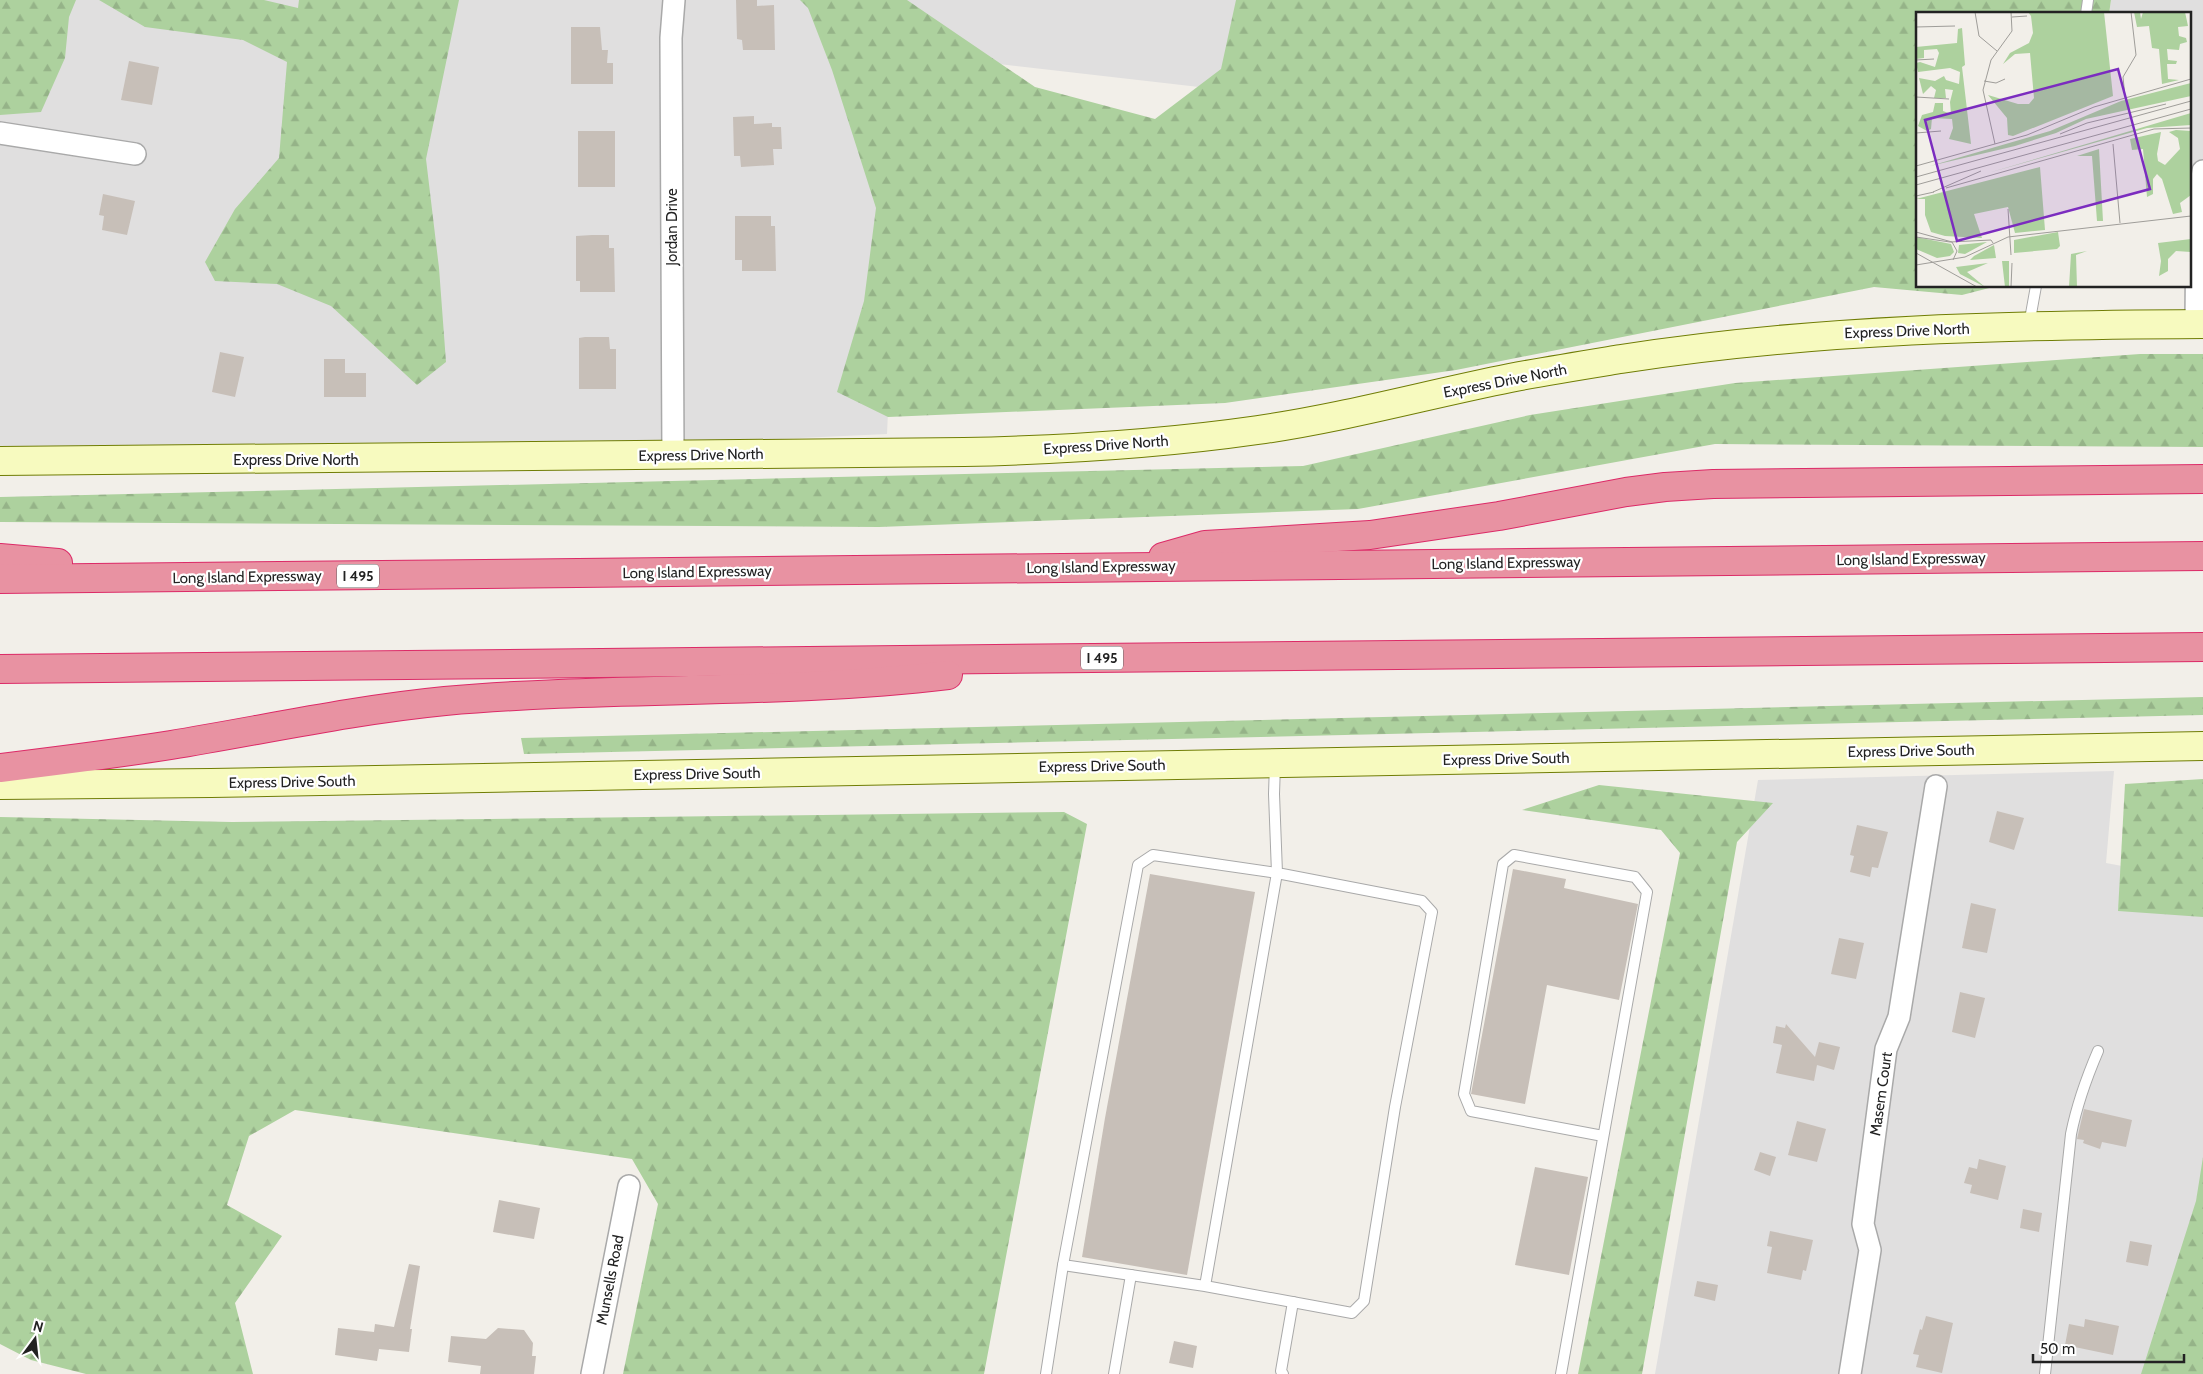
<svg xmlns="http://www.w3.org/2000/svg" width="2203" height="1374" viewBox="0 0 2203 1374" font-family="Cabin,sans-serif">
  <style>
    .residential { fill: #e0dfdf }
    .forest { fill: url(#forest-firs) }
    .building { fill: #c7bfb8 }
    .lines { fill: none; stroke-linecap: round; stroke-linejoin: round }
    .lane-casing { stroke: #a9a9a9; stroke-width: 12 }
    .street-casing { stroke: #a9a9a9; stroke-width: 24 }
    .secondary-casing { stroke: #707d05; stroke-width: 30 }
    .highway-casing { stroke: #dc2a67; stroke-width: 30 }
    .lane { stroke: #fff; stroke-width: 10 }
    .street { stroke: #fff; stroke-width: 21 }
    .secondary { stroke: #f7fabf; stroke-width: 28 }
    .highway { stroke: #e892a2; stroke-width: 28 }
    .labels { text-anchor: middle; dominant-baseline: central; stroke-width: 4.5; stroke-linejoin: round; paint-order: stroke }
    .shield { fill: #fff; stroke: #646464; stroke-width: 1 }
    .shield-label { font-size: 14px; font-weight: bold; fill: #222 }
    .street-label { font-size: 15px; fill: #222; stroke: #fff }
    .inset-road { fill: none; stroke: #9f9d99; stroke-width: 1 }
    .view { fill: #7b2cbf; fill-opacity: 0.15; stroke: #7b2cbf; stroke-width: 2.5 }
    .inset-edge { fill: none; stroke: #222; stroke-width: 2.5 }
  </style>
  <defs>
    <pattern id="forest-firs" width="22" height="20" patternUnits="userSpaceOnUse" patternTransform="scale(1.25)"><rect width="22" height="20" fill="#add19e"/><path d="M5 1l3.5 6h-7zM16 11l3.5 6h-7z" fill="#95b388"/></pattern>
  </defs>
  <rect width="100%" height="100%" fill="#f2efe9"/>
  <g class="residential">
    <path d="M0 0H1253L1234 91 904 53 887 434 333 459 0 456Z"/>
    <path d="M2111 0H2203V276H2189V14H2109Z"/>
    <path d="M2114 771 2106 863 2203 881V1374H1655L1758 780Z"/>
  </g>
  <g class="forest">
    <path d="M0 0H76L69 17 65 58 41 112 0 115Z"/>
    <path d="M99 0H264L298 8 299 0H459L426 159 439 268 446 362 417 385 331 306 277 284 215 281 205 262 235 209 279 158 287 62 243 40 145 27Z"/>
    <path d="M800 0H907L1035 87 1155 119 1221 69 1236 0H2111L2109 14H1917V286H1997L1962 295 1874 287 1456 370 1225 403 888 417 837 392 864 301 876 208 832 70 808 8Z"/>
    <path d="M2140 354H2203V447L1715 444 1358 509 879 527 0 522V497L1303 466 1530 415 1735 383Z"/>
    <path d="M2203 697V715L524 754 521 738Z"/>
    <path d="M2203 779V917L2118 911 2125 784Z"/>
    <path d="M1599 785 1773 803 1737 842 1642 1374H1578L1680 853 1661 830 1522 810Z"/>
    <path d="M1064 812 1087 824 984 1374H623L658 1204 632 1159 295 1110 249 1136 227 1205 282 1236 235 1303 253 1374H86L31 1360 0 1344V817L232 822Z"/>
    <path d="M2203 1157V1374H2141L2196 1201Z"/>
  </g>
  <g class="building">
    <path d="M736 0H757V6L774 5 775 50H743L742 40 737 39Z"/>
    <path d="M571 27H600L602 50H608L607 63H613V84H571Z"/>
    <path d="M129 61 159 67 152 105 121 100Z"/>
    <path d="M754 116V124L772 123V127H781L782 149H773L774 165 741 167 740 156H734L733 117Z"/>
    <rect x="578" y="131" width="37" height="56"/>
    <path d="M103 194 135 201 127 235 102 230 104 216 99 215Z"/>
    <path d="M735 216H771V226H775L776 271H742V260H735Z"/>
    <path d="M592 235H609V248H614L615 292H580V281H576V236Z"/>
    <path d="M585 337H609L610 349H616V389H579V338Z"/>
    <path d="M220 352 244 357 235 397 212 392Z"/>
    <path d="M324 359H345V373H366V397H324Z"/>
    <path d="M1997 811 2024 818 2014 850 1989 842Z"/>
    <path d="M1857 825 1888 832 1878 868 1872 867 1870 877 1850 872 1854 856 1850 855Z"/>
    <path d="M1513 869 1566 879 1564 888 1638 904 1619 1000 1547 985 1525 1104 1471 1094Z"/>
    <path d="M1150 874 1255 892 1187 1275 1082 1257 1105 1118Z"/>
    <path d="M1971 903 1996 909 1987 953 1962 948Z"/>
    <path d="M1839 938 1864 943 1856 979 1831 974Z"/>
    <path d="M1960 992 1985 998 1975 1038 1952 1032Z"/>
    <path d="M1786 1024 1815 1057 1819 1042 1840 1047 1834 1070 1817 1065 1814 1081 1776 1073 1782 1045 1773 1043 1776 1026 1785 1028Z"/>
    <path d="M2084 1109 2132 1120 2126 1147 2102 1142 2100 1149 2083 1143 2084 1140 2077 1139Z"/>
    <path d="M1797 1121 1826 1129 1817 1162 1788 1155Z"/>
    <path d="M1760 1152 1776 1157 1770 1176 1754 1170Z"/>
    <path d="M1979 1159 2006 1166 1998 1200 1970 1193 1972 1185 1964 1183 1969 1167 1977 1169Z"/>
    <path d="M1535 1167 1588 1177 1569 1275 1515 1265Z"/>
    <path d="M499 1200 540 1208 534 1239 493 1232Z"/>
    <path d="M2023 1209 2042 1213 2039 1232 2020 1228Z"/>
    <path d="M1770 1231 1813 1240 1806 1271 1803 1270 1801 1280 1767 1273 1772 1247 1767 1246Z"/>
    <path d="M2130 1241 2152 1245 2148 1266 2126 1262Z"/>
    <path d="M409 1264 420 1266 410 1329H412L409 1352 379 1349 377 1361 335 1355 338 1328 374 1332 375 1324 394 1327Z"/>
    <path d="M1697 1281 1718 1285 1715 1301 1694 1296Z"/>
    <path d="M1926 1316 1953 1323 1942 1373 1916 1367 1919 1355 1913 1354 1920 1329 1922 1330Z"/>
    <path d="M2085 1319 2119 1326 2113 1355 2065 1345 2069 1324 2084 1327Z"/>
    <path d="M498 1328 524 1330 533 1343 532 1356H536L534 1374H480L481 1366 448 1362 451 1336 486 1339Z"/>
    <path d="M1174 1341 1197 1346 1193 1368 1169 1363Z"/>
  </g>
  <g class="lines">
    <defs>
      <g id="lane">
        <path d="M2086 14 2088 0"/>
        <path d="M2029 325 2036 286"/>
        <path d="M1205 1286 1063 1265 1138 865 1153 855 1277 873 1422 901 1432 912 1395 1107 1364 1301 1352 1313 1205 1286 1277 873 1274 794 1275 764"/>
        <path d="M1046 1374 1063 1265"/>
        <path d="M1114 1374 1131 1275"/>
        <path d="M1283 1374 1281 1371 1293 1302"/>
        <path d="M1561 1374 1647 892 1635 877 1514 855 1503 864 1464 1094 1471 1111 1603 1136"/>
        <path d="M2045 1374 2071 1134C2077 1104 2086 1079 2098 1051"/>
      </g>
      <g id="street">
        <path d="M0 133 135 154"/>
        <path d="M2196 324 2197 213 2203 171"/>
        <path d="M673 455 671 38 674 0"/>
        <path d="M592 1374 629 1186"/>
        <path d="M1850 1374 1870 1250 1863 1224 1886 1049 1899 1017 1936 786"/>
      </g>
      <g id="secondary">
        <path d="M0 461 964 452C1062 450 1160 444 1258 430 1343 418 1425 395 1510 378 1546 371 1584 365 1621 359 1814 329 2008 325 2203 324"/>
        <path d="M0 785 211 783 2203 746"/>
      </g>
      <g id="highway">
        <path d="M1163 557 1205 545 1370 535 1499 516 1626 492 1665 487 1713 484 2203 479"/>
        <path d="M0 558 58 563"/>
        <path d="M0 579 2203 556"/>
        <path d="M0 669 2203 647"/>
        <path d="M0 768C57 761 114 754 171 745 262 730 353 710 445 701 612 686 781 695 948 675"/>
      </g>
    </defs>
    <use href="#lane" class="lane-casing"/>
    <use href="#street" class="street-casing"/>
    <use href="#secondary" class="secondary-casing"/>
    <use href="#highway" class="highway-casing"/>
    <use href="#lane" class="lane"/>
    <use href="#street" class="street"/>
    <use href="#secondary" class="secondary"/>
    <use href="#highway" class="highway"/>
  </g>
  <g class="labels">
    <g class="shield">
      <rect x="337" y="564.5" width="42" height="23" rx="4"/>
      <rect x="1081" y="646.5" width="42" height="23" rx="4"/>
    </g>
    <g class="shield-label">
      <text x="358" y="576">I 495</text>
      <text x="1102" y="658">I 495</text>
    </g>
    <g class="street-label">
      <text transform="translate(672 227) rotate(-90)">Jordan Drive</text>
      <text transform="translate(1907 331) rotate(-2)">Express Drive North</text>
      <text transform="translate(1505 381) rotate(-11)">Express Drive North</text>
      <text transform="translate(1106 445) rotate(-4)">Express Drive North</text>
      <text transform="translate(701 455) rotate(-1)">Express Drive North</text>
      <text x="296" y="460">Express Drive North</text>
      <text transform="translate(1911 559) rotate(-1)">Long Island Expressway</text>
      <text transform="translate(1506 563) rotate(-1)">Long Island Expressway</text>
      <text transform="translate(1101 567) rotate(-1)">Long Island Expressway</text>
      <text transform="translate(697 572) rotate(-1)">Long Island Expressway</text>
      <text transform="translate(247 577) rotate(-1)">Long Island Expressway</text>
      <text transform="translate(1911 751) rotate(-1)">Express Drive South</text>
      <text transform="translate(1506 759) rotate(-1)">Express Drive South</text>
      <text transform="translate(1102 766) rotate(-1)">Express Drive South</text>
      <text transform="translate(697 774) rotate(-1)">Express Drive South</text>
      <text transform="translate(292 782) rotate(-1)">Express Drive South</text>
      <text transform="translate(1881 1094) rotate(-82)">Masem Court</text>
      <text transform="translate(610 1280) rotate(-79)">Munsells Road</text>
    </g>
  </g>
  <g transform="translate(1916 12)">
    <rect width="275" height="275" fill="#f2efe9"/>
    <path d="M112 0H188L197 84 97 124 92 123 91 106 72 83 102 92H113L118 86 114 41 99 42 87 52 94 41 113 31 117 21 115 4ZM218 0H224L225 7 227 0H269L272 14 262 15 263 24 270 26 271 30 264 32 263 38 251 37 252 48 261 49 260 52H251L252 67 263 68 246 72 243 37 236 36 233 14 221 15ZM46 16 49 53 46 55 55 132 33 127 37 116 36 107 16 106 15 117 11 119 2 114 6 103 17 100 19 91H27V99L35 102 34 90 37 78 29 77 30 86H18L20 78 15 74 7 82 3 66 19 69 28 64 30 68 43 72 44 60 34 56 2 60 0 51 4 50 19 55 23 41 21 37 8 38V46L0 47V35L41 31 42 17ZM275 71V84L170 107 140 121 99 134 14 154 134 119 205 89ZM275 101V113L231 116 72 161ZM260 118 275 119V183L264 191 266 200 257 202 246 167 241 162 237 167V182L231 185 227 137 216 138 214 127 245 120 241 142 242 149 249 153 264 137 262 126 253 120ZM183 137 187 209H181L176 144H161ZM124 155 129 218 99 221 92 195 58 202 66 226 29 224 15 220 9 203V187H0ZM142 220 144 234 141 237 98 241V228ZM0 225 35 232 38 240 34 244 21 246 0 237ZM275 227V240L260 239 252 247V259L243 264 245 249 242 231ZM71 230 49 242 42 241 43 233ZM78 233 80 246 54 248 58 244ZM171 239 160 243 161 275H153L155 242ZM86 249H93V275H89ZM72 251 51 260 69 275 44 262 40 255Z" fill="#add19e"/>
    <path class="inset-road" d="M59 0 63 24 81 39M96 5 111 4M0 15 39 14M0 48 18 47M68 69 80 71 89 67M0 85 33 87M209 85 207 65 220 43 215 0M0 121 25 119M144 122 171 111 250 92M79 132 67 78 75 48 96 19 95 0M197 132 204 211M0 154 111 123 178 95 275 67M0 165 275 89M0 173 275 97M30 176 238 117 275 116M17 180 65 159M0 184 18 180M92 197 95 243M0 220 36 230 41 239 37 248M0 225 34 230 75 228 77 231M0 241 61 275M0 253 49 245 92 225 275 204M95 275 96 251"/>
    <path class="view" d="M202 57 234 177 41 229 9 108Z"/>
    <rect width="275" height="275" class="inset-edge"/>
  </g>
  <g transform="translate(35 1339) rotate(15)" stroke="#ffffff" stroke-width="4" paint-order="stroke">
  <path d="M0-4L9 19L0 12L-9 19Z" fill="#222222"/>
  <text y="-8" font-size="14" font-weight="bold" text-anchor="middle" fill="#222222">N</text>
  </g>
  <path d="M2033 1354v8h151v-8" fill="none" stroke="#222222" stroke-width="2.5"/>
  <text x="2040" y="1354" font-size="15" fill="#222222" stroke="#ffffff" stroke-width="4" paint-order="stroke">50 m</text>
</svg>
